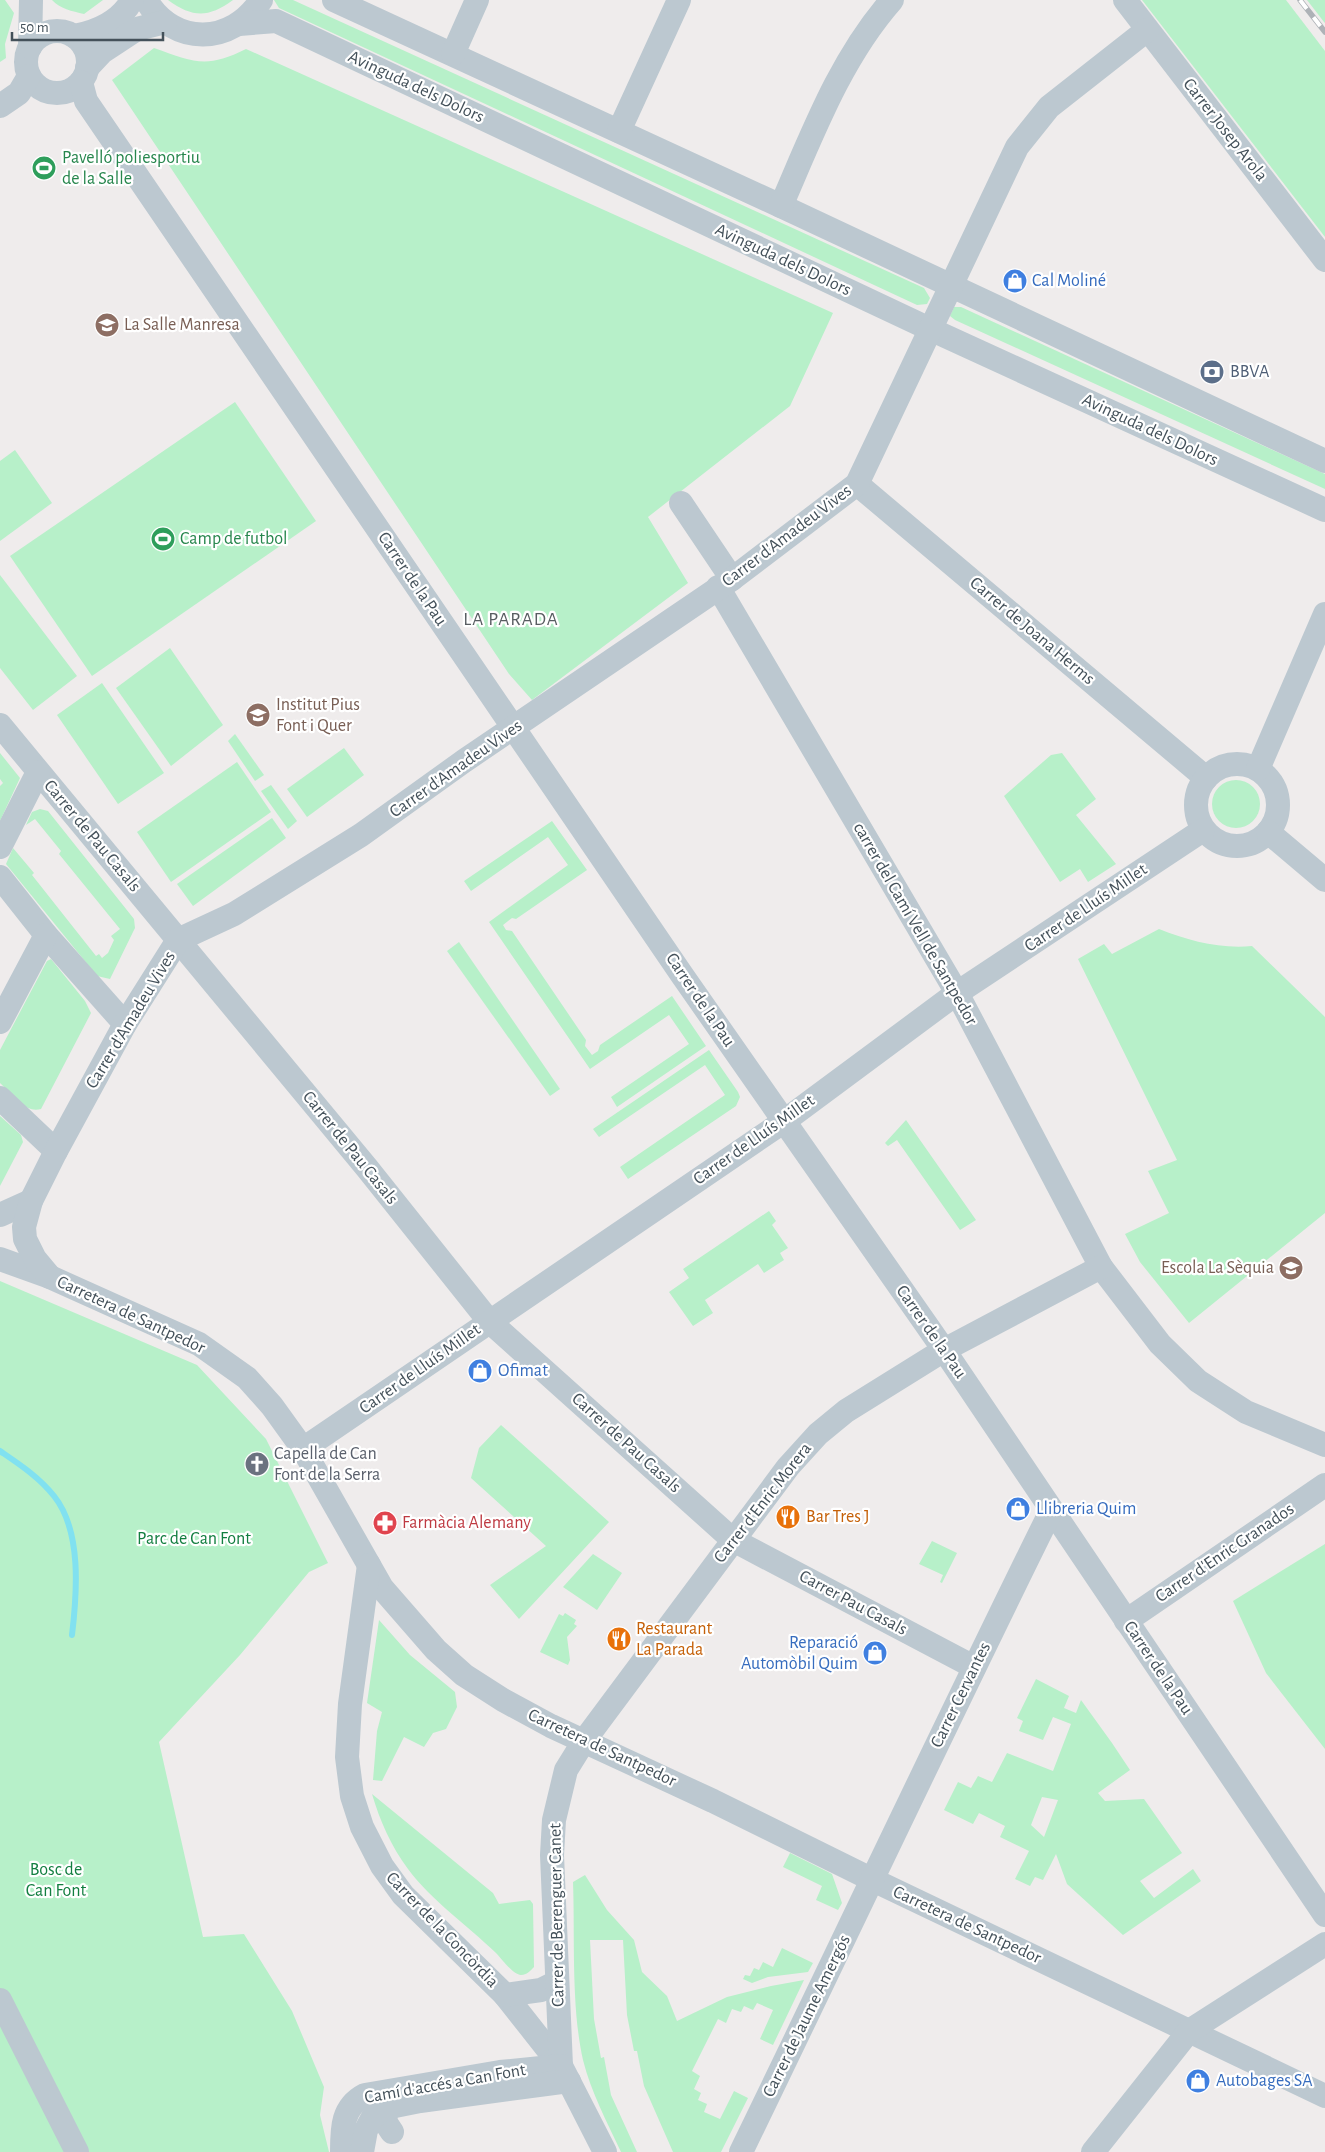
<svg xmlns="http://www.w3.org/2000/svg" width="1325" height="2152" viewBox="0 0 1325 2152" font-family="'Alegreya Sans',sans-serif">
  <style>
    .green { fill: #b7f0c9; fill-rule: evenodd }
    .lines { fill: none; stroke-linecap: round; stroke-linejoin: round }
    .stream { stroke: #81e1f0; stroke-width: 6 }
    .minor { stroke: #bcc8d0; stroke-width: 24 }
    .rail-casing { stroke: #aeb2b7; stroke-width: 5.5 }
    .rail { stroke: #fff; stroke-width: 4; stroke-dasharray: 11; stroke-linecap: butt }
    .labels { text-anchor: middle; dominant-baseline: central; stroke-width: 4.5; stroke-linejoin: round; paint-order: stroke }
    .street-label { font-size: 18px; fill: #44515a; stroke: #fff }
    .leisure-label { font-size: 18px; fill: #27864d; stroke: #fff; text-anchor: start }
    .shop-label { font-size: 18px; fill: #366cbe; stroke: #fff; text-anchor: start }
    .education-label { font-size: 18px; fill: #785e54; stroke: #fff; text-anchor: start }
    .service-label { font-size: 18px; fill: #4e5e75; stroke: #fff; text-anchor: start }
    .worship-label { font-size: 18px; fill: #5b616d; stroke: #fff; text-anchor: start }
    .food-label { font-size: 18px; fill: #c56008; stroke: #fff; text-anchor: start }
    .health-label { font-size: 18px; fill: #be3a42; stroke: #fff; text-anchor: start }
    .park-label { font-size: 18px; fill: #127e40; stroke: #fff }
    .neighbourhood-label { font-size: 19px; letter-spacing: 1px; fill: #585d61; stroke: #fff }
  </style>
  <rect width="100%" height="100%" fill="#efecec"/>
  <g class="green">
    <path d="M0 0H5L14 13 5 44 6 58 0 62Z"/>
    <path d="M52 0H103L84 14C72 11 60 9 52 0Z"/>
    <path d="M168 0H233C208 18 193 18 168 0Z"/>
    <path d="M274 0H293L924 288 930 298 927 304 917 305 279 8Z"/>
    <path d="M1142 0H1286L1325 51V237Z"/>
    <path d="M1307 0H1325V23L1324 22Z"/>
    <path d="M154 48C194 62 206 69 246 49L833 313 790 406 648 517 688 583 532 700 509 674 112 80Z"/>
    <path d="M954 307H961L1325 474V489L955 320 950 316Z"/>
    <path d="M235 402 316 521 92 676 10 556Z"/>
    <path d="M15 450 52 503 0 541V461Z"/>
    <path d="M0 575 77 676 33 710 0 668Z"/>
    <path d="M170 648 223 725 171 766 116 688Z"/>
    <path d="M102 683 164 773 118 804 57 715Z"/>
    <path d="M235 734 264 775 255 781 228 741Z"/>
    <path d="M344 748 364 775 307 817 287 789Z"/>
    <path d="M0 753 20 778 0 821V786L3 783 0 779Z"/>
    <path d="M1062 753 1096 799 1076 815 1116 864 1088 882 1080 869 1060 882 1004 796 1051 755Z"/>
    <path d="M237 762 271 812 171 882 137 832Z"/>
    <circle cx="1236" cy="804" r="24"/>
    <path d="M271 785 297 821 288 829 261 791Z"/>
    <path d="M40 809 48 811 134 919 135 928 133 932 110 979 97 976 6 864 13 848 34 873 32 875 96 956 99 954 102 958 108 953 114 940 111 936 120 929 59 854 61 851 35 819 26 825 32 812Z"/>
    <path d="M272 818 286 838 193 906 177 884Z"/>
    <path d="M552 821 587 870 516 919 512 918 503 925 506 930 512 931 586 1040 585 1046 592 1055 598 1051 600 1045 672 996 706 1046 617 1107 611 1097 689 1044 669 1015 590 1069 489 922 568 865 548 837 471 891 464 881Z"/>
    <path d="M1159 929C1189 941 1220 949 1252 946L1325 1017V1213L1189 1323 1140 1262 1125 1234 1169 1213 1148 1171 1177 1160 1078 959 1104 944 1112 954Z"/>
    <path d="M459 942 560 1089 550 1096 447 951Z"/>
    <path d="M51 959 85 1001 91 1013 41 1109C25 1114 11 1093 0 1083V1050L47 961Z"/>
    <path d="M709 1050 738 1092 740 1097 736 1106 628 1179 620 1167 725 1095 705 1065 599 1137 593 1129Z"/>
    <path d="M0 1116 21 1135 23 1142 0 1186Z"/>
    <path d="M906 1120 976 1220 960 1230 897 1140 888 1146 885 1143Z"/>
    <path d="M769 1211 776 1221 772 1225 788 1248 780 1253 784 1260 764 1273 758 1264 705 1300 713 1313 693 1326 669 1292 689 1278 683 1269Z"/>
    <path d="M0 1281 197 1365 266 1439 328 1563 309 1572 240 1655 159 1742 203 1937 244 1934 292 2011 324 2087 320 2115 329 2152H0Z"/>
    <path d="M501 1425 609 1522 519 1619 490 1585 546 1546 471 1478 479 1448Z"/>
    <path d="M932 1541 957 1553 942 1583 940 1582 943 1575 919 1564Z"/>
    <path d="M1325 1544V1749L1266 1673 1233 1601Z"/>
    <path d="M593 1554 622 1573 597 1610 563 1587Z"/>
    <path d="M565 1613 576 1620 574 1624 577 1626 567 1637 570 1660 568 1665 540 1652 559 1614 563 1616Z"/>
    <path d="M379 1620 410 1655 455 1692 457 1707 446 1729 433 1733 424 1747 404 1737 382 1781 373 1780 377 1731 382 1712 367 1703Z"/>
    <path d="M1036 1679 1069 1696 1064 1708 1076 1713 1081 1700 1112 1743 1130 1770 1098 1793 1105 1801 1144 1799 1182 1853 1140 1881 1154 1898 1193 1869 1201 1881 1123 1935 1067 1884 1056 1854 1043 1880 1035 1877 1030 1886 1015 1879 1029 1851 1000 1837 1005 1826 979 1813 973 1824 944 1810 958 1782 971 1788 978 1776 992 1782 1007 1753 1053 1771 1071 1724 1053 1717 1043 1740 1019 1731 1023 1721 1017 1718ZM1042 1797 1058 1800 1044 1837 1031 1825Z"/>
    <path d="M372 1794 493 1893 499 1904 530 1900 533 1904 534 1967C530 1971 527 1975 521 1975 512 1974 502 1959 496 1953 467 1925 432 1901 408 1869 391 1846 380 1821 372 1794Z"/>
    <path d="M790 1853 832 1874 842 1903 838 1910 816 1900 822 1886 783 1867Z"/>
    <path d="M585 1875 607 1910 634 1940 642 1972 667 1996 677 2021 727 1997 771 1986 804 1980 773 2045 760 2039 773 2010 757 2003 753 2010 744 2006 741 2012 732 2009 726 2023 718 2019 692 2071 700 2076 694 2089 701 2093 698 2100 707 2104 704 2112 720 2119 734 2091 748 2098 721 2152H673L644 2086 637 2051H634L627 2015 623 1940H590L594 2019 601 2058 604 2057 611 2095 637 2152H621C607 2122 591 2092 583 2060 571 2007 575 1937 573 1882Z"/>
    <path d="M782 1948 813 1963 808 1972 768 1977 752 1983 743 1979 745 1975 750 1976 754 1968 759 1970 763 1962 773 1967Z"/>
  </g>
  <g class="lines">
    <path class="stream" d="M0 1451C19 1464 39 1477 54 1496 82 1531 77 1593 72 1635"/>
    <g class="minor">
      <path d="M146 0C174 47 232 45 261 0"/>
      <path d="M334 0 781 206 1325 461"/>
      <path d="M1125 0 1325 260"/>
      <path d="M239 24 276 21 932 330 1325 510"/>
      <circle cx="57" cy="62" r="31"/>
      <path d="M74 36C97 32 121 21 132 0"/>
      <path d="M30 47 31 0"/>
      <path d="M453 54 477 0"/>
      <path d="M87 68 102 52 137 29 165 22"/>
      <path d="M81 82 86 101 682 975 944 1350 1325 1915"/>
      <path d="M0 106 19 93 29 76"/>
      <path d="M619 131 679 0"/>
      <path d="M781 206C812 135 840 59 892 0"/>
      <path d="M857 484 1206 778"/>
      <path d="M681 503 732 579"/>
      <path d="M718 587 957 993 1101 1267 1160 1344 1198 1381 1246 1412 1325 1445"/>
      <path d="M0 725 367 1168 489 1321 733 1540 974 1667"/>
      <circle cx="1237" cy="805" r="41"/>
      <path d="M1258 769 1325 614"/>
      <path d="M1268 832 1325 880"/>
      <path d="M0 847 38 772"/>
      <path d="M0 877 46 935 125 1024"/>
      <path d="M0 1022 46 935"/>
      <path d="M0 1098 56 1151"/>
      <path d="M0 1215 31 1201"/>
      <path d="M0 1259 50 1277 199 1344 247 1378 272 1406 303 1449 382 1588 436 1650 464 1675 503 1700 551 1726 713 1801 873 1880 1325 2096"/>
      <path d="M50 1277 35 1259 25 1239 24 1227 31 1201 56 1151 125 1024 178 940 234 914 361 835 464 761 732 579 857 484 1017 147 1049 107 1147 30"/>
      <path d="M303 1449 783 1122 957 993 1203 830"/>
      <path d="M369 1565 350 1704 347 1757 352 1796 362 1827 382 1866 403 1895 505 1995 561 2066 605 2152"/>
      <path d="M1126 1621 1325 1485"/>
      <path d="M505 1995 541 1990 557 1982"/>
      <path d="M0 2000 77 2152"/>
      <path d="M561 2066 552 1855 554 1820 566 1770 584 1741 788 1467 818 1434 846 1411 944 1350 1101 1267"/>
      <path d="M385 2108 386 2123 392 2132"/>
      <path d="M342 2152C342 2128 342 2107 365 2095L500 2072 561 2066"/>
      <path d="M362 2152 366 2130 373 2117 385 2108 420 2101 569 2081"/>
      <path d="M741 2152C845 1938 946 1723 1051 1511"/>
      <path d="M1093 2152 1189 2031 1325 1944"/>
    </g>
    <defs>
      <path id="rail" d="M1300 0 1325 32"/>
    </defs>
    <use href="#rail" class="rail-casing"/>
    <use href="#rail" class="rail"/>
  </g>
  <defs>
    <symbol id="stadium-disc" viewBox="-11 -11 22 22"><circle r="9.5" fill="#2e9e5b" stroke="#fff"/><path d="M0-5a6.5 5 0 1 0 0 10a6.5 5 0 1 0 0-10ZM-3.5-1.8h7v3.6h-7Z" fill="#fff"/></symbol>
    <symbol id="shop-disc" viewBox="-11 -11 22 22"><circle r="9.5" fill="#3f7fe0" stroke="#fff"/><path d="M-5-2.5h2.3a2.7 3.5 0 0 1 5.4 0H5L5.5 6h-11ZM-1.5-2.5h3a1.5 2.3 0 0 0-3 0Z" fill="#fff"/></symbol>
    <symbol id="school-disc" viewBox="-11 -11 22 22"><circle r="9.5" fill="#8d6e63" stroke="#fff"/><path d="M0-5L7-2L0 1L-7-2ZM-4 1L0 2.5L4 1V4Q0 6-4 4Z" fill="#fff"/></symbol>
    <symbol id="bank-disc" viewBox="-11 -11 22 22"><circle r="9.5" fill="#5c6f8a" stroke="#fff"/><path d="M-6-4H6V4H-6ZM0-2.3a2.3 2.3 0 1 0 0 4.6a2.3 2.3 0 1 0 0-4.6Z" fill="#fff"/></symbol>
    <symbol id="church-disc" viewBox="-11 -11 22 22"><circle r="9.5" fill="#6b7280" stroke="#fff"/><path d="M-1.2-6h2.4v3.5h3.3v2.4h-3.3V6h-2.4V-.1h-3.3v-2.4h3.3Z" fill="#fff"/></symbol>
    <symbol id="restaurant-disc" viewBox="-11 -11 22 22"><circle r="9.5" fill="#e8710a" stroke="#fff"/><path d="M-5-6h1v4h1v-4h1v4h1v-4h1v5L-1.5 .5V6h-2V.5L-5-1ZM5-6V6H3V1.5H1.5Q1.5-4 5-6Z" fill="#fff"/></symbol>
    <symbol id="pharmacy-disc" viewBox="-11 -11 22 22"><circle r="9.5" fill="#e0444e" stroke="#fff"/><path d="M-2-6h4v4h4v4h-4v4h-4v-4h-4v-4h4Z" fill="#fff"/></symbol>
  </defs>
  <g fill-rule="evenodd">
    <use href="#stadium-disc" x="30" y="154" width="28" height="28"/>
    <use href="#shop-disc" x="1001" y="267" width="28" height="28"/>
    <use href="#school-disc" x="93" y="311" width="28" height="28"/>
    <use href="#bank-disc" x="1198" y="358" width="28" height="28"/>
    <use href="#stadium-disc" x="149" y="525" width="28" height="28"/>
    <use href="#school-disc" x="244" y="701" width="28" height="28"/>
    <use href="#school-disc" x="1277" y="1254" width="28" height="28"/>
    <use href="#shop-disc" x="466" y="1357" width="28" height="28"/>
    <use href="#church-disc" x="243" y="1450" width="28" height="28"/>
    <use href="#shop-disc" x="1004" y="1495" width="28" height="28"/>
    <use href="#restaurant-disc" x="774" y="1503" width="28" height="28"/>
    <use href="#pharmacy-disc" x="371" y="1509" width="28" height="28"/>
    <use href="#restaurant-disc" x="605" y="1625" width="28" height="28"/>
    <use href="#shop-disc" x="861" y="1639" width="28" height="28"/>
    <use href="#shop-disc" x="1184" y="2067" width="28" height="28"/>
  </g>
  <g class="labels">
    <g class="street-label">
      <text transform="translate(416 87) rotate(25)">Avinguda dels Dolors</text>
      <text transform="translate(1225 130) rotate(52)">Carrer Josep Arola</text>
      <text transform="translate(783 260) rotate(25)">Avinguda dels Dolors</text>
      <text transform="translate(1150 430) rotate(25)">Avinguda dels Dolors</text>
      <text transform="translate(787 536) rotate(-37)">Carrer d'Amadeu Vives</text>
      <text transform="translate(412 579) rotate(56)">Carrer de la Pau</text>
      <text transform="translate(1032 631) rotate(40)">Carrer de Joana Herms</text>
      <text transform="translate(456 769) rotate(-35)">Carrer d'Amadeu Vives</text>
      <text transform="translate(92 836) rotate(50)">Carrer de Pau Casals</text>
      <text transform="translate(1086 908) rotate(-34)">Carrer de Lluís Millet</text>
      <text transform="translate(915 924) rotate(60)">carrer del Camí Vell de Santpedor</text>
      <text transform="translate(700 1000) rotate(56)">Carrer de la Pau</text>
      <text transform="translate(131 1020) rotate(-59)">Carrer d'Amadeu Vives</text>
      <text transform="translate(754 1140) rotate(-35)">Carrer de Lluís Millet</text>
      <text transform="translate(350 1148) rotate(51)">Carrer de Pau Casals</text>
      <text transform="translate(131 1315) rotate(25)">Carretera de Santpedor</text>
      <text transform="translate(931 1332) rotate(55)">Carrer de la Pau</text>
      <text transform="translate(420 1369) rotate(-35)">Carrer de Lluís Millet</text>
      <text transform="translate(626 1443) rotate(42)">Carrer de Pau Casals</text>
      <text transform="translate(763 1503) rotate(-52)">Carrer d'Enric Morera</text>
      <text transform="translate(1225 1553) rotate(-34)">Carrer d'Enric Granados</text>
      <text transform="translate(853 1603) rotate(28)">Carrer Pau Casals</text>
      <text transform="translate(1158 1668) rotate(56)">Carrer de la Pau</text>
      <text transform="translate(961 1695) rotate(-64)">Carrer Cervantes</text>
      <text transform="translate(602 1748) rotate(25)">Carretera de Santpedor</text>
      <text transform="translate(557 1915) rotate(-91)">Carrer de Berenguer Canet</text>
      <text transform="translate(967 1925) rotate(25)">Carretera de Santpedor</text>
      <text transform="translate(442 1930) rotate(46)">Carrer de la Concòrdia</text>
      <text transform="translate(807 2016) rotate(-64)">Carrer de Jaume Amergós</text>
      <text transform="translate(445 2084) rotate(-10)">Camí d'accés a Can Font</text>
    </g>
    <g class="leisure-label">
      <text x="62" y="158">Pavelló poliesportiu<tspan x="62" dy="21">de la Salle</tspan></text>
      <text x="180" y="539">Camp de futbol</text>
    </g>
    <g class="shop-label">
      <text x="1032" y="281">Cal Moliné</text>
      <text x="498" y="1371">Ofimat</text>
      <text x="1036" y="1509">Llibreria Quim</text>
      <text x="858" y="1643" text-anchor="end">Reparació<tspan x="858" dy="21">Automòbil Quim</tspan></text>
      <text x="1216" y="2081">Autobages SA</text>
    </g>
    <g class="education-label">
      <text x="124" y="325">La Salle Manresa</text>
      <text x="276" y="705">Institut Pius<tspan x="276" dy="21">Font i Quer</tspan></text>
      <text x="1274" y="1268" text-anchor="end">Escola La Sèquia</text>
    </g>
    <g class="service-label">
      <text x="1230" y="372">BBVA</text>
    </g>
    <g class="worship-label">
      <text x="274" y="1454">Capella de Can<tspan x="274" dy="21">Font de la Serra</tspan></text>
    </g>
    <g class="food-label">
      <text x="806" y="1517">Bar Tres J</text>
      <text x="636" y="1629">Restaurant<tspan x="636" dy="21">La Parada</tspan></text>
    </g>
    <g class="health-label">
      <text x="402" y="1523">Farmàcia Alemany</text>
    </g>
    <g class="park-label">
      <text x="194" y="1539">Parc de Can Font</text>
      <text x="56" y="1870">Bosc de<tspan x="56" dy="21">Can Font</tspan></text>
    </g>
    <g class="neighbourhood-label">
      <text x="511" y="619">LA PARADA</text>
    </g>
  </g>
  <path d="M12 32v8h151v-8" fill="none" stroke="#44515a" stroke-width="2.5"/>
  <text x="20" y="32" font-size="15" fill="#44515a" stroke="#ffffff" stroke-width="4" paint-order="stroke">50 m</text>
</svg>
